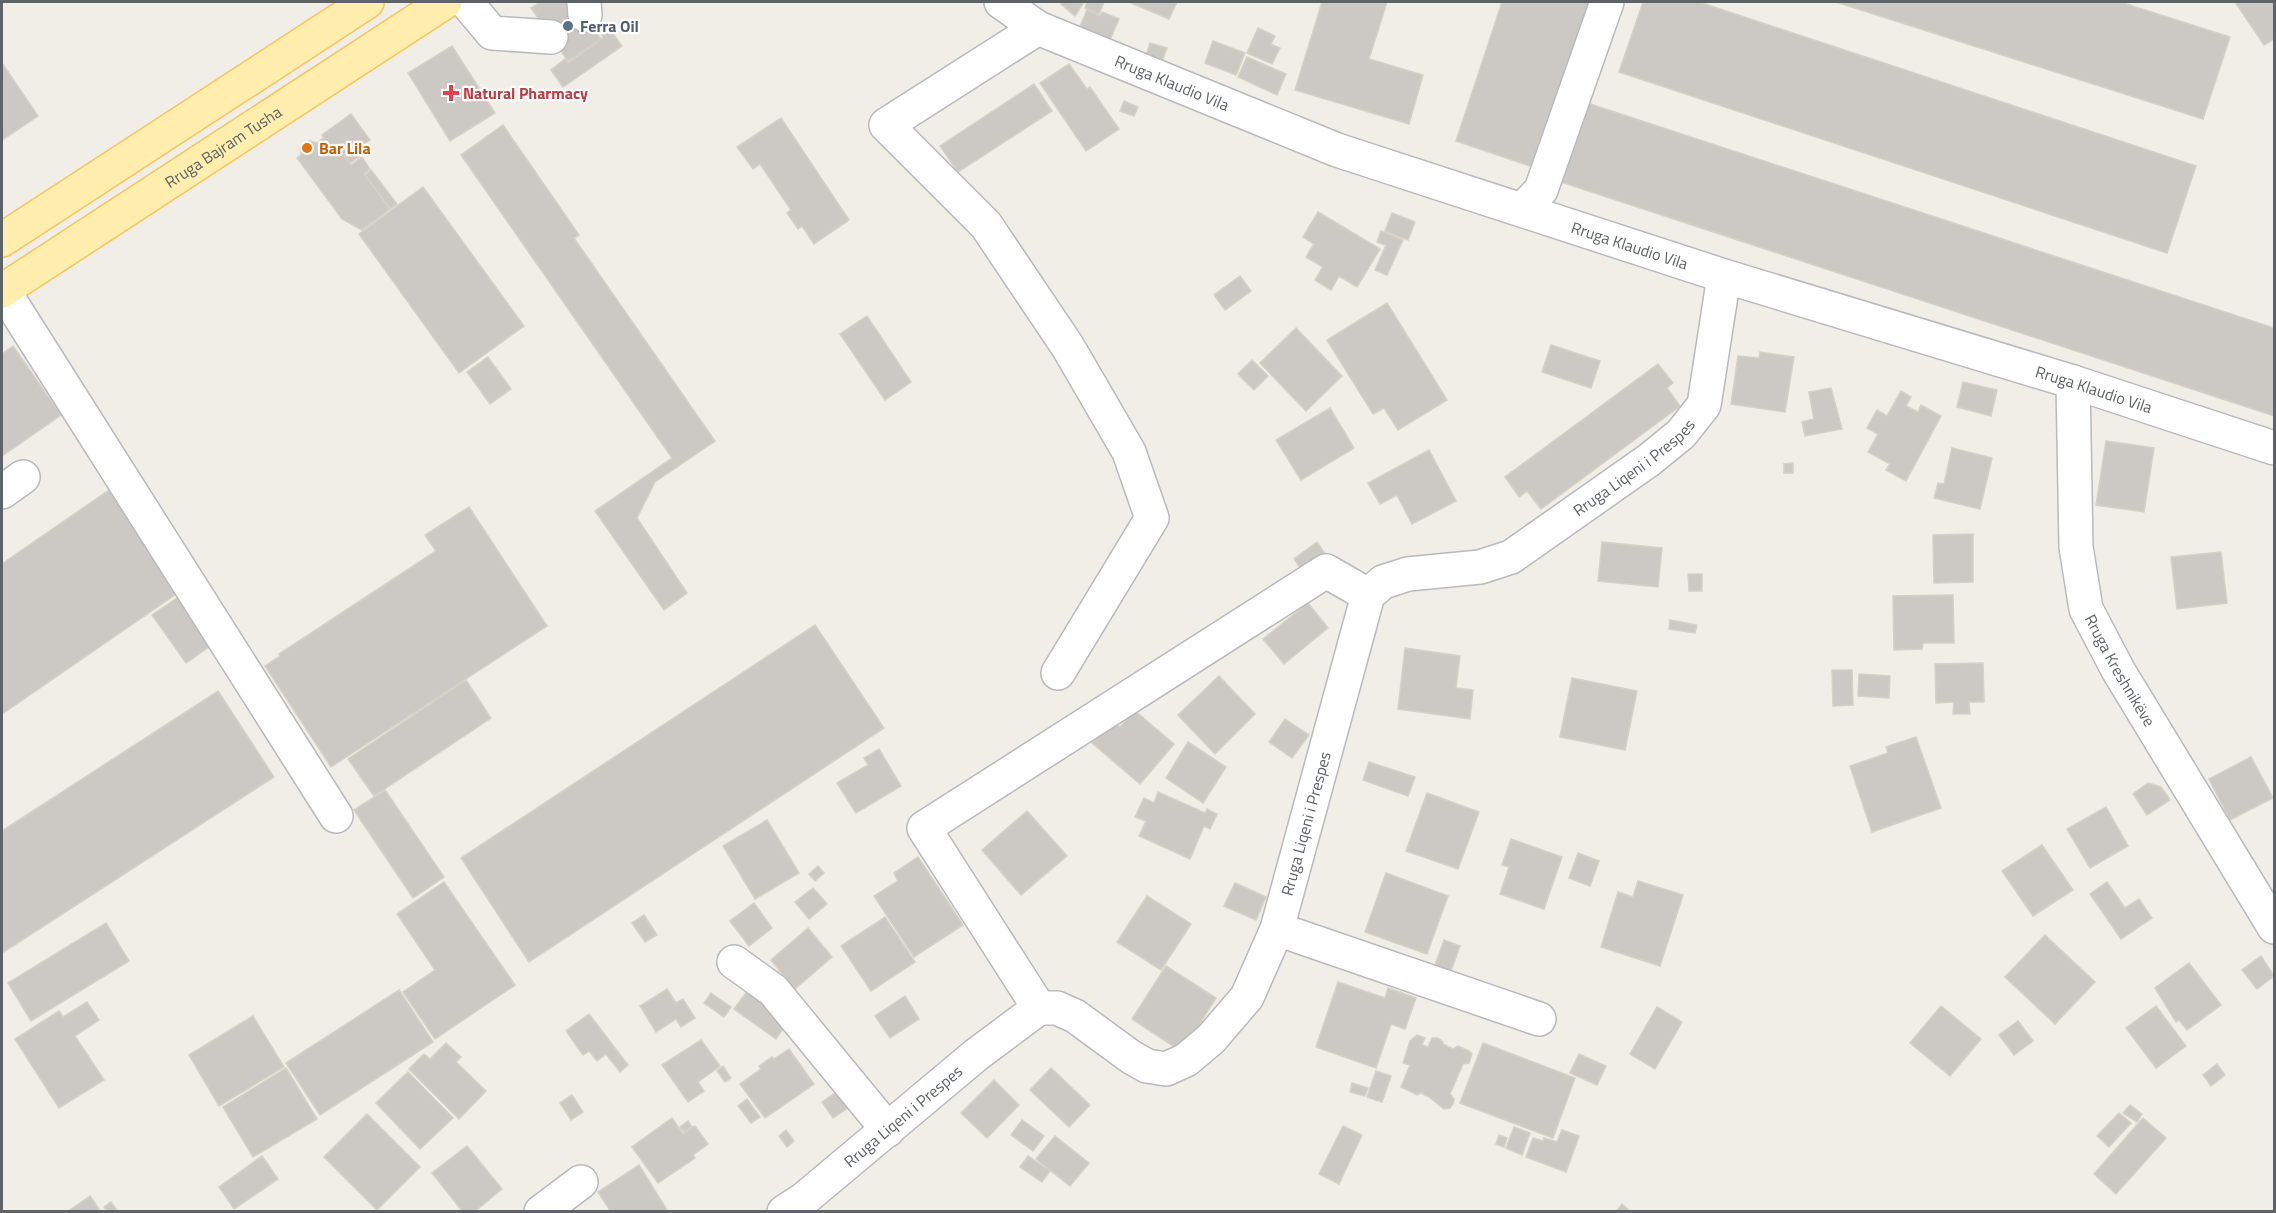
<svg xmlns="http://www.w3.org/2000/svg" width="2276" height="1213" viewBox="0 0 2276 1213" font-family="'Titillium Web',sans-serif">
  <style>
    .building { fill: #ccc9c4; stroke: #d6d0c5; stroke-width: 1.5 }
    .lines { fill: none; stroke-linecap: round; stroke-linejoin: round }
    .minor-casing { stroke: #b7babe; stroke-width: 36 }
    .major-casing { stroke: #f9c459; stroke-width: 36 }
    .minor { stroke: #fff; stroke-width: 33 }
    .major { stroke: #ffeeae; stroke-width: 33 }
    .service-dot { fill: #5c6f8a; stroke: #fff; stroke-width: 2 }
    .health-dot { fill: #e0444e; stroke: #fff; stroke-width: 2 }
    .food-dot { fill: #e8710a; stroke: #fff; stroke-width: 2 }
    .labels { text-anchor: middle; dominant-baseline: central; stroke-width: 4.5; stroke-linejoin: round; paint-order: stroke }
    .service-label { font-size: 16px; font-weight: bold; fill: #4e5e75; stroke: #fff; text-anchor: start }
    .street-label { font-size: 16px; fill: #5e6368; stroke: #fff }
    .health-label { font-size: 16px; font-weight: bold; fill: #be3a42; stroke: #fff; text-anchor: start }
    .food-label { font-size: 16px; font-weight: bold; fill: #c56008; stroke: #fff; text-anchor: start }
  </style>
  <rect width="100%" height="100%" fill="#f1eee7"/>
  <g class="building">
    <path d="M541 2H575L601 39 568 61 531 8Z"/>
    <path d="M1063 2H1084L1075 16 1061 4Z"/>
    <path d="M1087 2H1104L1099 14 1085 8Z"/>
    <path d="M1129 2H1177L1169 19Z"/>
    <path d="M1322 2H1387L1369 59 1423 75 1409 124 1295 90Z"/>
    <path d="M1502 2H1595L1539 169 1456 141Z"/>
    <path d="M1643 2H1699L2196 166 2167 253 1619 72Z"/>
    <path d="M1836 2H2120L2230 37 2203 119Z"/>
    <path d="M2235 2H2274V39L2264 45Z"/>
    <path d="M1087 10 1100 16 1102 12 1119 19 1109 42 1079 29Z"/>
    <path d="M1258 28 1275 36 1271 44 1280 48 1272 64 1247 53Z"/>
    <path d="M610 30 622 46 563 87 551 70 565 59 568 63 603 38 602 35Z"/>
    <path d="M1213 41 1245 53 1236 75 1205 63Z"/>
    <path d="M1150 43 1167 48 1161 64 1145 59Z"/>
    <path d="M452 46 495 113 450 141 408 73Z"/>
    <path d="M1247 57 1286 74 1277 95 1238 77Z"/>
    <path d="M2 63 38 116 2 140Z"/>
    <path d="M1069 64 1087 89 1090 87 1119 129 1086 151 1040 83Z"/>
    <path d="M1034 84 1052 111 958 172 940 146Z"/>
    <path d="M1124 101 1138 107 1134 116 1120 111Z"/>
    <path d="M1584 102 2274 328V416L1558 181Z"/>
    <path d="M351 114 370 140 362 145 367 151 350 163 340 149 335 153 322 135Z"/>
    <path d="M781 118 849 220 814 244 802 226 798 229 787 213 791 210 760 164 753 169 737 147Z"/>
    <path d="M503 125 579 235 574 238 715 441 655 482 637 518 687 593 664 610 595 511 672 458 461 155Z"/>
    <path d="M323 138 335 154 340 151 351 165 362 157 370 169 364 174 390 209 362 230 342 219 297 158 301 155 300 148 304 143 310 141 317 143Z"/>
    <path d="M371 170 397 204 390 209 365 175Z"/>
    <path d="M423 187 524 326 459 373 359 234Z"/>
    <path d="M1318 212 1380 249 1357 287 1339 276 1331 290 1315 280 1323 267 1306 257 1314 244 1303 237Z"/>
    <path d="M1392 213 1415 222 1408 240 1385 231Z"/>
    <path d="M1381 231 1403 240 1387 275 1375 270 1386 245 1377 242Z"/>
    <path d="M1240 276 1251 291 1225 310 1214 295Z"/>
    <path d="M1387 303 1447 400 1398 430 1384 408 1373 414 1327 340Z"/>
    <path d="M867 316 911 382 885 400 840 334Z"/>
    <path d="M1296 328 1342 376 1306 411 1260 363Z"/>
    <path d="M1551 345 1600 361 1591 388 1542 372Z"/>
    <path d="M13 346 61 415 2 456V354Z"/>
    <path d="M1760 352 1794 357 1785 412 1731 404 1738 356 1759 358Z"/>
    <path d="M488 357 511 389 490 404 467 372Z"/>
    <path d="M1252 360 1268 376 1254 390 1238 374Z"/>
    <path d="M1658 364 1673 383 1667 388 1680 406 1541 509 1527 491 1519 497 1505 477Z"/>
    <path d="M1963 382 1997 390 1991 416 1957 407Z"/>
    <path d="M1831 388 1842 429 1805 436 1802 422 1814 419 1809 392Z"/>
    <path d="M1901 391 1911 397 1906 406 1918 412 1921 405 1941 416 1906 481 1886 470 1890 464 1868 452 1878 434 1867 428 1877 410 1887 416Z"/>
    <path d="M1330 408 1354 448 1301 480 1276 440Z"/>
    <path d="M2106 441 2154 448 2144 512 2096 505Z"/>
    <path d="M1952 448 1992 458 1980 509 1934 498 1938 483 1944 484Z"/>
    <path d="M1429 450 1456 501 1412 524 1397 495 1380 504 1368 483Z"/>
    <path d="M1793 463V473H1784V464Z"/>
    <path d="M109 490 179 592 2 714V564Z"/>
    <path d="M469 507 547 626 331 767 265 666 280 656 279 654 436 551 425 535Z"/>
    <path d="M1973 534V582L1934 583 1933 535Z"/>
    <path d="M1317 542 1330 561 1307 577 1294 559Z"/>
    <path d="M1602 542 1662 548 1658 587 1598 581Z"/>
    <path d="M2221 552 2227 603 2177 609 2171 557Z"/>
    <path d="M1688 574H1702V591H1689Z"/>
    <path d="M1953 595 1954 643H1923L1922 649 1894 650 1893 596Z"/>
    <path d="M180 596 213 644 186 663 152 615Z"/>
    <path d="M1308 603 1328 628 1284 664 1263 639Z"/>
    <path d="M1670 620 1697 625 1695 633 1669 629Z"/>
    <path d="M815 625 884 728 529 962 461 858Z"/>
    <path d="M1405 648 1460 656 1456 688 1473 690 1470 719 1398 709Z"/>
    <path d="M1983 663 1984 702H1969L1970 714H1953L1954 702 1936 703 1935 664Z"/>
    <path d="M1832 670H1852L1853 705 1833 706Z"/>
    <path d="M1859 674 1890 676 1889 698 1858 696Z"/>
    <path d="M1219 676 1255 714 1215 754 1178 715Z"/>
    <path d="M1572 678 1637 691 1625 750 1560 737Z"/>
    <path d="M466 680 491 718 374 796 348 759Z"/>
    <path d="M218 691 274 777 2 953V831Z"/>
    <path d="M1134 710 1174 744 1140 784 1092 743 1112 720 1120 727Z"/>
    <path d="M1285 719 1309 735 1292 758 1269 742Z"/>
    <path d="M1916 737 1941 808 1872 832 1850 766 1888 753 1886 747Z"/>
    <path d="M1188 742 1226 767 1203 803 1166 778Z"/>
    <path d="M879 749 901 786 856 813 837 783 868 765 864 758Z"/>
    <path d="M2251 757 2273 798 2230 820 2209 779Z"/>
    <path d="M1369 762 1415 777 1408 796 1363 780Z"/>
    <path d="M2148 783 2161 787 2170 800 2147 815 2133 794Z"/>
    <path d="M385 790 444 877 413 898 354 810Z"/>
    <path d="M1158 792 1205 813 1207 809 1217 814 1210 829 1204 826 1190 859 1139 836 1146 821 1135 817 1144 798 1154 803Z"/>
    <path d="M1427 793 1479 812 1458 869 1406 851Z"/>
    <path d="M2106 807 2128 846 2090 868 2067 829Z"/>
    <path d="M1027 811 1067 856 1021 895 982 850Z"/>
    <path d="M767 820 799 873 755 899 723 846Z"/>
    <path d="M1511 839 1562 857 1544 909 1500 894 1509 867 1502 865Z"/>
    <path d="M2042 845 2073 890 2033 916 2002 871Z"/>
    <path d="M1578 853 1599 861 1590 886 1569 878Z"/>
    <path d="M918 857 963 925 914 957 874 896 898 881 894 873Z"/>
    <path d="M818 866 824 873 815 881 809 874Z"/>
    <path d="M1386 873 1448 896 1427 954 1365 932Z"/>
    <path d="M1638 881 1683 895 1660 966 1601 947 1618 892 1633 897Z"/>
    <path d="M444 882 515 985 435 1039 403 992 435 970 397 914Z"/>
    <path d="M2107 882 2125 908 2139 899 2152 918 2121 939 2090 894Z"/>
    <path d="M1235 883 1266 897 1256 920 1224 906Z"/>
    <path d="M813 888 827 904 809 919 795 902Z"/>
    <path d="M1147 896 1191 924 1161 970 1117 942Z"/>
    <path d="M754 903 772 928 749 946 730 921Z"/>
    <path d="M644 915 657 935 645 942 632 923Z"/>
    <path d="M885 917 915 962 871 991 841 946Z"/>
    <path d="M106 923 129 961 31 1021 8 983Z"/>
    <path d="M808 928 832 957 795 989 771 960Z"/>
    <path d="M2045 935 2095 982 2055 1024 2005 977Z"/>
    <path d="M1444 940 1460 946 1450 974 1434 968Z"/>
    <path d="M2261 956 2274 976 2257 989 2242 970Z"/>
    <path d="M2189 963 2221 1005 2187 1030 2179 1020 2176 1022 2155 988Z"/>
    <path d="M1166 966 1216 998 1182 1052 1132 1019Z"/>
    <path d="M1338 982 1385 998 1388 988 1416 998 1405 1029 1391 1024 1376 1068 1316 1047Z"/>
    <path d="M751 986 792 1016 776 1039 734 1009Z"/>
    <path d="M667 989 676 1003 683 999 695 1018 681 1027 676 1019 656 1032 640 1006Z"/>
    <path d="M399 990 433 1042 320 1115 286 1063Z"/>
    <path d="M711 993 731 1007 724 1017 704 1003Z"/>
    <path d="M905 996 919 1019 890 1038 875 1016Z"/>
    <path d="M87 1002 99 1020 75 1036 104 1080 59 1108 15 1039 59 1011 63 1017Z"/>
    <path d="M1941 1006 1981 1039 1950 1076 1910 1043Z"/>
    <path d="M2156 1006 2186 1046 2156 1068 2126 1028Z"/>
    <path d="M1657 1007 1682 1022 1655 1069 1630 1054Z"/>
    <path d="M589 1014 628 1065 620 1072 606 1054 597 1061 589 1051 583 1055 566 1031Z"/>
    <path d="M253 1016 284 1067 219 1106 189 1055Z"/>
    <path d="M2018 1021 2033 1041 2014 1055 1999 1035Z"/>
    <path d="M1417 1035 1425 1038 1422 1045 1428 1047 1432 1038H1438L1443 1042V1044L1453 1049 1458 1046 1469 1051 1472 1054 1469 1063 1463 1064 1450 1094 1454 1099 1453 1104 1450 1108 1444 1109 1429 1097 1421 1093 1417 1095 1401 1087 1410 1065 1403 1063 1410 1041Z"/>
    <path d="M701 1040 720 1066 698 1082 704 1091 688 1102 662 1065Z"/>
    <path d="M446 1043 461 1057 456 1062 486 1091 459 1119 409 1069 424 1054 430 1059Z"/>
    <path d="M1483 1043 1575 1078 1553 1138 1460 1103Z"/>
    <path d="M789 1049 814 1084 765 1118 740 1084 761 1069 759 1066 772 1057 774 1059Z"/>
    <path d="M1579 1054 1606 1066 1597 1085 1570 1073Z"/>
    <path d="M2217 1064 2225 1075 2211 1086 2203 1075Z"/>
    <path d="M723 1066 731 1078 725 1082 717 1071Z"/>
    <path d="M286 1068 317 1119 253 1157 223 1107Z"/>
    <path d="M1051 1068 1090 1105 1069 1127 1030 1090Z"/>
    <path d="M1376 1071 1391 1076 1382 1102 1367 1097Z"/>
    <path d="M408 1072 453 1118 420 1149 376 1103Z"/>
    <path d="M994 1080 1019 1105 987 1138 961 1113Z"/>
    <path d="M1352 1083 1368 1088 1365 1096 1350 1092Z"/>
    <path d="M845 1086 857 1102 833 1118 822 1102Z"/>
    <path d="M572 1095 583 1112 571 1120 560 1103Z"/>
    <path d="M747 1099 760 1117 751 1123 738 1106Z"/>
    <path d="M2130 1105 2142 1114 2137 1122 2123 1113Z"/>
    <path d="M2119 1113 2131 1123 2109 1147 2097 1136Z"/>
    <path d="M367 1114 420 1167 377 1210 324 1157Z"/>
    <path d="M672 1118 683 1134 695 1126 708 1144 693 1155 695 1158 658 1183 632 1147Z"/>
    <path d="M2143 1118 2166 1138 2116 1194 2094 1174Z"/>
    <path d="M1022 1120 1044 1136 1033 1151 1011 1135Z"/>
    <path d="M688 1121 692 1127 684 1132 680 1127Z"/>
    <path d="M1343 1126 1362 1135 1339 1184 1319 1174Z"/>
    <path d="M1514 1127 1530 1133 1522 1155 1506 1148Z"/>
    <path d="M786 1130 794 1141 787 1147 779 1136Z"/>
    <path d="M1562 1130 1579 1136 1566 1172 1526 1157 1533 1138 1543 1141 1544 1138 1557 1142Z"/>
    <path d="M1499 1135 1507 1138 1504 1147 1496 1144Z"/>
    <path d="M1055 1136 1089 1163 1070 1186 1036 1159Z"/>
    <path d="M467 1146 502 1189 474 1212H463L432 1173Z"/>
    <path d="M262 1156 278 1179 234 1209 219 1187Z"/>
    <path d="M1028 1156 1050 1171 1042 1182 1020 1167Z"/>
    <path d="M639 1165 667 1210 664 1212H611L598 1192Z"/>
    <path d="M90 1196 101 1212H67Z"/>
    <path d="M111 1202 118 1212H108L104 1207Z"/>
    <path d="M1622 1204 1631 1212H1616Z"/>
  </g>
  <g class="lines">
    <defs>
      <g id="minor">
        <path d="M466 2 492 33 551 37"/>
        <path d="M584 2 585 15"/>
        <path id="s1" d="M1001 2 1038 28 1337 150 1724 276 2073 382 2274 448"/>
        <path d="M1038 28 886 125 986 225 1068 347 1129 452 1152 518 1058 673"/>
        <path d="M1523 209 1541 190 1607 2"/>
        <path d="M3 290 336 816"/>
        <path id="s2" d="M2073 382 2076 547 2086 609 2118 670 2274 927"/>
        <path d="M2 492 23 477"/>
        <path d="M1277 929 1539 1019"/>
        <path d="M734 962 773 990 888 1130"/>
        <path d="M1039 1008 924 828 1326 571 1368 595"/>
        <path d="M541 1212 581 1182"/>
        <path id="s3" d="M784 1212 804 1199 976 1055 1039 1008H1057L1075 1016 1131 1057 1147 1066 1166 1069 1186 1060 1211 1039 1247 997 1277 929 1368 595 1383 582 1408 574 1480 567 1511 557 1649 460 1681 434 1704 405 1724 276"/>
      </g>
      <g id="major">
        <path d="M2 240 367 2"/>
        <path id="s4" d="M2 291 445 2"/>
      </g>
    </defs>
    <use href="#minor" class="minor-casing"/>
    <use href="#major" class="major-casing"/>
    <use href="#minor" class="minor"/>
    <use href="#major" class="major"/>
  </g>
  <circle class="service-dot" cx="568" cy="26" r="6"/>
  <path class="health-dot" d="M448 84h6v6h6v6h-6v6h-6v-6h-6v-6h6z"/>
  <circle class="food-dot" cx="307" cy="148" r="6"/>
  <g class="labels">
    <g class="service-label">
      <text x="580" y="26">Ferra Oil</text>
    </g>
    <g class="street-label">
      <text stroke="none"><textPath href="#s1" startOffset="190">Rruga Klaudio Vila</textPath></text>
      <text stroke="none"><textPath href="#s4" startOffset="264">Rruga Bajram Tusha</textPath></text>
      <text stroke="none"><textPath href="#s1" startOffset="676">Rruga Klaudio Vila</textPath></text>
      <text stroke="none"><textPath href="#s1" startOffset="1162">Rruga Klaudio Vila</textPath></text>
      <text stroke="none"><textPath href="#s3" startOffset="1305">Rruga Liqeni i Prespes</textPath></text>
      <text stroke="none"><textPath href="#s2" startOffset="298">Rruga Kreshnikëve</textPath></text>
      <text stroke="none"><textPath href="#s3" startOffset="765">Rruga Liqeni i Prespes</textPath></text>
      <text stroke="none"><textPath href="#s3" startOffset="153">Rruga Liqeni i Prespes</textPath></text>
    </g>
    <g class="health-label">
      <text x="463" y="93">Natural Pharmacy</text>
    </g>
    <g class="food-label">
      <text x="319" y="148">Bar Lila</text>
    </g>
  </g>
  <rect width="2276" height="1213" fill="none" stroke="#5e6368" stroke-width="6"/>
</svg>
